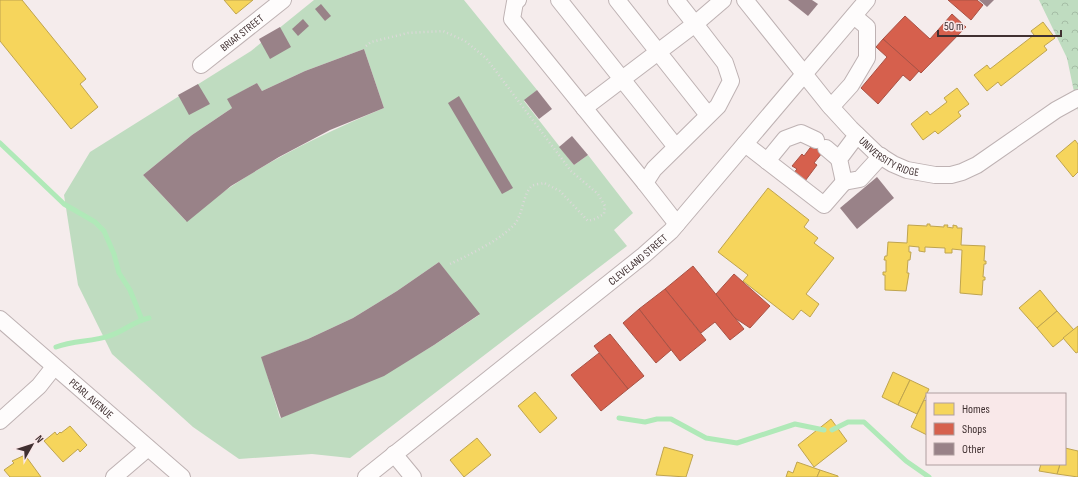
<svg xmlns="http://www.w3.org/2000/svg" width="1078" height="477" viewBox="0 0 1078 477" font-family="'Sofia Sans Condensed',sans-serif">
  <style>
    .forest { fill: url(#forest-crowns) }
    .pitch { fill: #bfdcc0; fill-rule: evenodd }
    .homes { fill: #f6d55c; stroke: #bfa44f }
    .shops { fill: #d6604d; stroke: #a95245 }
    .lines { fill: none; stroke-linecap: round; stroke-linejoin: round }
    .stream { stroke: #b0e9b8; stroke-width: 5 }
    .building { fill: #998288 }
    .minor-casing { stroke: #beb2b3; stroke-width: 18 }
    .path { stroke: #ddd9da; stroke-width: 2.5; stroke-dasharray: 1 3; stroke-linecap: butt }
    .minor { stroke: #fefcfc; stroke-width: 16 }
    .labels { text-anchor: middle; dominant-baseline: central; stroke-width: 4; stroke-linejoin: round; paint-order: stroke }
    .street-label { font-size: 11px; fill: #403031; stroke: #f9e8e9 }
  </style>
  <defs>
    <pattern id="forest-crowns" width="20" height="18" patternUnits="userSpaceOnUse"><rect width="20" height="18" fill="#bfdcc0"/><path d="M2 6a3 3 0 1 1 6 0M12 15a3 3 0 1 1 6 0" fill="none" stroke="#a5bda5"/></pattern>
  </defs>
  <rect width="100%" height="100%" fill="#f5ecec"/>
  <path class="forest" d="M1039 0H1078V111L1067 58Z"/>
  <path class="pitch" d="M314 0H464L537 90 524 101 574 165 588 155 633 213 614 230 627 246 350 458 312 454 239 459 193 427 112 354 78 285 64 195 90 152 251 51ZM364 49 384 108C332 130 280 154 232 186 216 196 201 210 186 221L143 175 192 135 232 108 228 99 257 83 262 91 305 71ZM439 262 479 315 434 345 384 375 280 418 262 357 308 339 353 318 397 291Z"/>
  <g class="homes">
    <path d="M0 0H22L86 79 80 84 98 107 71 129 0 41Z"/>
    <path d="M224 0H253L236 14Z"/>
    <path d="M1043 22 1055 38 1044 46 1047 50 1001 86 998 82 987 91 974 75 987 65 990 69 1034 35 1031 31Z"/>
    <path d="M957 88 969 104 958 112 961 116 938 134 935 131 923 140 911 124 927 111 930 115 947 102 944 98Z"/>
    <path d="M1075 140 1078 144V172L1073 177 1056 156Z"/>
    <path d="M768 188 809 220 804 227 818 238 814 243 834 258 806 294 819 304 810 317 801 310 793 320 743 281 748 275 718 252Z"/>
    <path d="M927 224H930V226L944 227V225H948L947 227 953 228V225L957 226V228H962L961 245 985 246 984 261H986V264H984L983 277H985V280H983L982 295 960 293 962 250 952 249V253H945V248L925 247V252L919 251V247L909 246V252H911L910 260H908L907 273H909L906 291 885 290V275H883V272H886V260H884L885 256H887L888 242 907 243 908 225 927 226Z"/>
    <path d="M1040 290 1057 311 1037 328 1019 308Z"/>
    <path d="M1057 311 1074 330 1053 347 1037 328Z"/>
    <path d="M1078 326V352L1076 353 1063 338Z"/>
    <path d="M893 372 910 380 898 405 882 397Z"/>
    <path d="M910 380 929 389 917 414 898 405Z"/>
    <path d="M535 392 557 418 540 433 518 406Z"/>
    <path d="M924 400 927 401V435L911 427Z"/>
    <path d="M831 419 847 441 814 467 798 445Z"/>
    <path d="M70 426 87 445 80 452 78 449 63 462 44 441 55 432 57 435 60 432 61 433Z"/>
    <path d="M477 438 491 455 464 477 450 460Z"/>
    <path d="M664 447 693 455 686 477 656 475Z"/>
    <path d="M1065 448 1078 451V477L1057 474 1060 464H1065Z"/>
    <path d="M25 455 41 477H10L4 470 14 463 12 461Z"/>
    <path d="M797 462 820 470 817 477H786L788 471 793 473Z"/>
    <path d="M1041 464H1060L1057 474 1039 471Z"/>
    <path d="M820 470 838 476V477H817Z"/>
  </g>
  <g class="shops">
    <path d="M948 0H977L983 5 971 20Z"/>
    <path d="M952 14 966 27 921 73 883 39 905 16 930 39Z"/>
    <path d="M883 39 919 71 910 81 903 75 878 104 861 88 887 57 876 47Z"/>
    <path d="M816 140 826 148 814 163 817 165 805 181 792 175 797 169 792 166 802 154 804 156Z"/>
    <path d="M693 266 744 329 730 340 715 322 701 333 665 289Z"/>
    <path d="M734 274 770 306 750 328 735 318 716 294Z"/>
    <path d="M665 289 706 340 680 361 639 309Z"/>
    <path d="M639 309 671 350 656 363 623 323Z"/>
    <path d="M610 334 644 376 628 389 594 346Z"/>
    <path d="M599 353 628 389 601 411 571 375Z"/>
  </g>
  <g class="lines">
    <g class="stream">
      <path d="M0 143 64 204 95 222 104 231 114 254 119 273 130 290 142 320"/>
      <path d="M56 347C73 340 92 342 109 336 123 332 134 321 149 318"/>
      <path d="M619 418 645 422 657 419H671L706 438 737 443 795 424 824 430"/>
      <path d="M832 430 848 422H864L906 461 929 477"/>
    </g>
  </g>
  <g class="building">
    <path d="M788 0H812L818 4 808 16Z"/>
    <path d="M979 0H994L987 7Z"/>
    <path d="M321 4 331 16 325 21 315 9Z"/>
    <path d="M303 19 309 26 298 36 292 29Z"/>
    <path d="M280 27 291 47 270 59 259 39Z"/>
    <path d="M364 49 384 108 330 130 279 157 231 186 187 222 143 175 192 135 232 108 227 99 257 83 262 91 305 71Z"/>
    <path d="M198 84 210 104 189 115 178 95Z"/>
    <path d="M537 90 552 109 539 119 524 100Z"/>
    <path d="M459 96 513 188 502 194 448 103Z"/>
    <path d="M572 136 588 155 574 165 559 147Z"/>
    <path d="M877 177 894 198 857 229 840 208Z"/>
    <path d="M439 262 480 314 434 345 384 376 281 418 261 357 308 339 353 318 397 291Z"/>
  </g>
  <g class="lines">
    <defs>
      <g id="minor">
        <path d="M518 0 515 2 512 19 645 183"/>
        <path d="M559 0 676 147"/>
        <path d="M617 0 708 115"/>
        <path id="s1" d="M745 0 829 105 851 129 877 154 893 164 907 170 935 175H951L962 172 977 165 1056 110 1078 98"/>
        <path id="s2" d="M201 65 283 0"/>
        <path d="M831 107 851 85 867 58V27L854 16"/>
        <path d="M584 108 695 24 676 0"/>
        <path d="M857 135 839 159 844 182 860 179 881 156"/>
        <path d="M745 144 824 205 844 182"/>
        <path d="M826 148 839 159"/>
        <path d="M767 161 785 139 801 133 816 140"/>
        <path d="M677 224 645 183 654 169 718 106 731 81 725 63 695 24 723 0"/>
        <path id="s3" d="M0 319 182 477"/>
        <path d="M0 421 39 386 54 367"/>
        <path d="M394 454 413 477"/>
        <path d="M114 477 148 448"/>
        <path id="s4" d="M366 477 644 255 671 231 867 0"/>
      </g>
    </defs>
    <use href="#minor" class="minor-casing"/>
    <path class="path" d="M366 46 371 42 408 33 443 31 465 41 486 58 571 171 598 194 605 206 604 214 595 219 588 221 560 191 544 183C541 184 535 184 532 186 523 193 523 215 514 225 500 240 469 255 450 264"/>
    <use href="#minor" class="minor"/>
  </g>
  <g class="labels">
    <g class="street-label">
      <text stroke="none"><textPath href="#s2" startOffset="52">BRIAR STREET</textPath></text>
      <text stroke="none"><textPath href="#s1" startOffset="215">UNIVERSITY RIDGE</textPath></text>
      <text stroke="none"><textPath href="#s4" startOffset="348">CLEVELAND STREET</textPath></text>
      <text stroke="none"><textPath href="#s3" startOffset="121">PEARL AVENUE</textPath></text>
    </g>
  </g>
  <rect x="926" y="393" width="140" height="72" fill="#f9e8e9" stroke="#af9e9f"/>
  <rect x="934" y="403" width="20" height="12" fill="#f6d55c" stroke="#af9e9f"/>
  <text x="962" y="413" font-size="12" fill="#403031">Homes</text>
  <rect x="934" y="423" width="20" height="12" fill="#d6604d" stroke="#af9e9f"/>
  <text x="962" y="433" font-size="12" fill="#403031">Shops</text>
  <rect x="934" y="443" width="20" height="12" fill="#998288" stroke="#af9e9f"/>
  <text x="962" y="453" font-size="12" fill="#403031">Other</text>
  <g transform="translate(32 445) rotate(51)" stroke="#f9e8e9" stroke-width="3" paint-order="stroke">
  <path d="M0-3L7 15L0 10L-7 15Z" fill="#403031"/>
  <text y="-6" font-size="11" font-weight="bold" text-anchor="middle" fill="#403031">N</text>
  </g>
  <path d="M938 30v6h123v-6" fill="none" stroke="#403031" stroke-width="2"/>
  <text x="944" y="30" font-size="12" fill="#403031" stroke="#f9e8e9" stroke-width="3" paint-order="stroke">50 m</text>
</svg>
